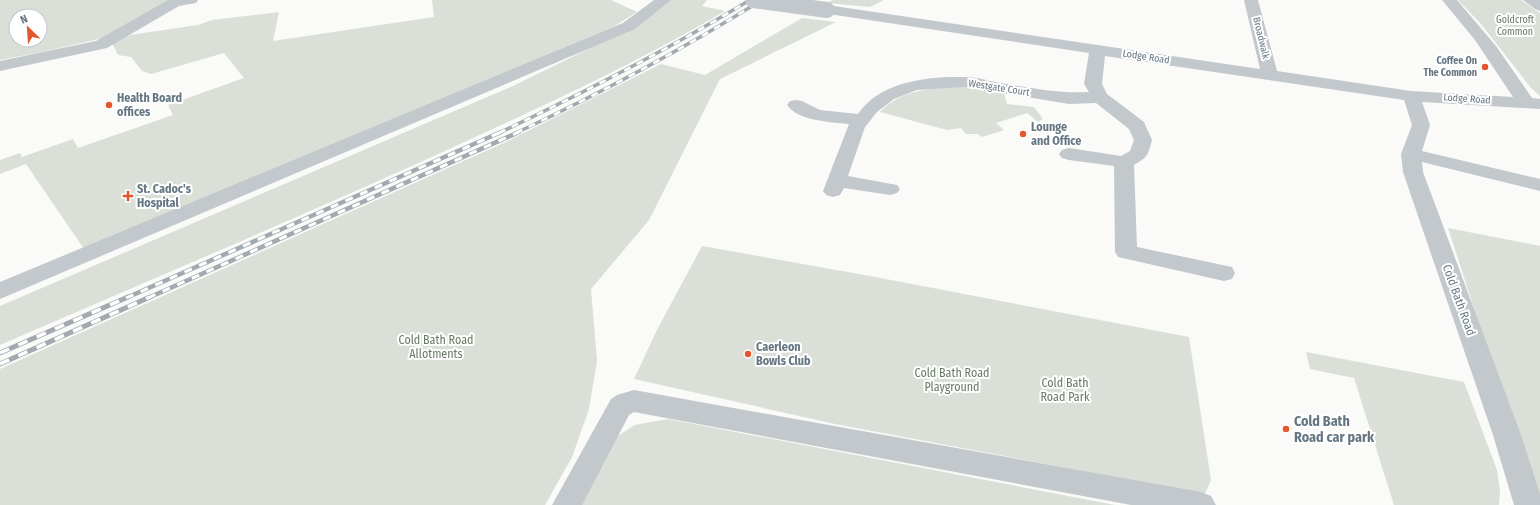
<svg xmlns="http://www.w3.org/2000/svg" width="1540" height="505" viewBox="0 0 1540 505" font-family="'Fira Sans Condensed',sans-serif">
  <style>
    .green { fill: #dadfd7; fill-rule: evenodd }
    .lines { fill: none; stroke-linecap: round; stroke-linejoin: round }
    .minor { fill: #c3c8cc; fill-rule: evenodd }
    .rail-far2-casing { stroke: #a2aab0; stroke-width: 3.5 }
    .rail-far1-casing { stroke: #a2aab0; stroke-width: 4.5 }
    .rail-casing { stroke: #a2aab0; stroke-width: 5 }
    .rail-far2 { stroke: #fff; stroke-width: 2.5; stroke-dasharray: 7; stroke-linecap: butt }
    .rail-far1 { stroke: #fff; stroke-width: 3; stroke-dasharray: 8; stroke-linecap: butt }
    .rail { stroke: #fff; stroke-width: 3.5; stroke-dasharray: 10; stroke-linecap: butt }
    .minor-bridge { stroke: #c3c8cc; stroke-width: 16 }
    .poi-dot { fill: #e4572e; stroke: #fff; stroke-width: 1.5 }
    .labels { text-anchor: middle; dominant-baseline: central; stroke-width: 4; stroke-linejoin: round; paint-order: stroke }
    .far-park-label { font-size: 10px; fill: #687a64; stroke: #fff }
    .far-street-label { font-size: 10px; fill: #657683; stroke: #fff }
    .far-poi-label { font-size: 10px; font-weight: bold; fill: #657683; stroke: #fff; text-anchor: end }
    .poi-label { font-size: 12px; font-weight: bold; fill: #657683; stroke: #fff; text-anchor: start }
    .street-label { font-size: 12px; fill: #657683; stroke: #fff }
    .park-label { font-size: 12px; fill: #687a64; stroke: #fff }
    .near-poi-label { font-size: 14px; font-weight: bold; fill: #657683; stroke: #fff; text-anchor: start }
  </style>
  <rect width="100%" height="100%" fill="#fafaf8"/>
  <g class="green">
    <path d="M0 0H170L103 38 47 51 0 60ZM16 16H40V40H16Z"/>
    <path d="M432 0H611L637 12 613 27 84 249 26 164 0 174V160L20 153 22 157 73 139 78 148 173 115 168 105 244 78 224 53 151 74 142 71 131 57 118 55 112 43 130 35 198 25 212 20 279 12 273 41 434 17Z"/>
    <path d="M671 0H707L702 6 725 11C628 68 526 114 423 161 283 224 141 284 0 345V306L513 86 637 25Z"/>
    <path d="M833 0H884L870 7 827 3Z"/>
    <path d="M1458 0H1521L1540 13V96L1531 88 1481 24Z"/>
    <path d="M802 18 836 22 720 79 649 220 591 289 597 361 589 409 572 457 545 505H0V369L506 142 661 64 705 75Z"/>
    <path d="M965 87 1004 93 1007 104 1034 107 1043 119 1038 122 1027 113 996 123 1004 130 982 137 978 134H966L961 128 947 130 880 112C905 87 933 89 965 87Z"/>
    <path d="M1448 228 1540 246V505H1538Z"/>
    <path d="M702 246 870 276 1189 337 1211 480 1205 494 835 424 634 379 657 330Z"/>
    <path d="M1306 352 1464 382 1497 470 1500 491 1499 505H1394L1354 378 1310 369Z"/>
    <path d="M668 419 1115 505H579L613 439 635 425Z"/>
  </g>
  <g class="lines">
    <g class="minor">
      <path d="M168 0H198L196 3 179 6 107 48 0 71V61L96 41Z"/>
      <path d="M654 0H671L635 29 0 299V282L623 23Z"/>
      <path d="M1244 0H1258L1277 71 1411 91 1513 97 1475 40 1442 0H1457L1496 46 1532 98 1540 99V109L1422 102 1430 125 1422 151 1540 179V191L1422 162 1423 172 1521 435 1540 494V505H1514L1493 435 1403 172 1401 154 1412 125 1404 100 1105 56 1102 84 1107 94 1144 122 1152 140C1148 155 1148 157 1134 165L1137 247 1232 267 1235 273 1232 279 1224 281 1118 257 1115 252 1114 166 1069 160 1062 158 1059 154 1062 150 1069 148 1121 156 1130 151 1134 140 1129 129 1096 103 1069 104 966 87 917 90 894 99 877 112 865 127 848 176 897 185 900 189 897 193 890 195 844 188 840 195 833 197 826 195 823 191 849 124C830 122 798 121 787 105L790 101 796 100 802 101 820 110 858 114C880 81 929 76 965 77 975 77 986 80 995 82 1026 87 1057 94 1089 92L1084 84 1089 53 822 13 819 10 822 7 827 5 1260 69Z"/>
      <path d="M1523 0H1540V11L1535 9Z"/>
      <path d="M634 390 1201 492 1211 496 1216 505H1131L634 412 629 415 582 505H552L611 399 617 395Z"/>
    </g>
    <defs>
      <g id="rail-far2">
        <path d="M499 133C585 92 669 49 750 0"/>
        <path d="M516 133C601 93 683 49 762 0"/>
      </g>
      <g id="rail-far1">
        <path d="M126 298 501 132"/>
        <path d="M148 298 519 132"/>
      </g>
      <g id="rail">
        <path d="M0 353 128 297"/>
        <path d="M0 364 150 297"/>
      </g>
    </defs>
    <use href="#rail-far2" class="rail-far2-casing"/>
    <use href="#rail-far1" class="rail-far1-casing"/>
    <use href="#rail" class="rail-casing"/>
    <use href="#rail-far2" class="rail-far2"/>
    <use href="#rail-far1" class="rail-far1"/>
    <use href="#rail" class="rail"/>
    <path class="minor-bridge" d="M753 0 827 10"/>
  </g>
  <g class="poi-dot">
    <circle cx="1485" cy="67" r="4"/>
    <circle cx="109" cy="105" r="4"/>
    <circle cx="1023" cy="134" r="4"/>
    <path d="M126 190h4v4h4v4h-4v4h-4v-4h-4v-4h4z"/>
    <circle cx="748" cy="354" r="4"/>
    <circle cx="1286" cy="429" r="4"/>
  </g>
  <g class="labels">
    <g class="far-park-label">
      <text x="1515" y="20">Goldcroft<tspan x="1515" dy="12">Common</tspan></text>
    </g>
    <g class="far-street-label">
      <text transform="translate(1261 38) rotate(76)">Broadwalk</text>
      <text transform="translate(1146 57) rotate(9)">Lodge Road</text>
      <text transform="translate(999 88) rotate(9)">Westgate Court</text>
      <text transform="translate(1467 99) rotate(4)">Lodge Road</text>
    </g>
    <g class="far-poi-label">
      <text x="1477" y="61">Coffee On<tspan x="1477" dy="12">The Common</tspan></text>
    </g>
    <g class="poi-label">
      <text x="117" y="98">Health Board<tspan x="117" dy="14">offices</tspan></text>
      <text x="1031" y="127">Lounge<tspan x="1031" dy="14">and Office</tspan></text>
      <text x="137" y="189">St. Cadoc's<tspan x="137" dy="14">Hospital</tspan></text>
      <text x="756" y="347">Caerleon<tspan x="756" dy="14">Bowls Club</tspan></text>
    </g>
    <g class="street-label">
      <text transform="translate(1459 300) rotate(70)">Cold Bath Road</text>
    </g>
    <g class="park-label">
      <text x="436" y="340">Cold Bath Road<tspan x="436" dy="14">Allotments</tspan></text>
      <text x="952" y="373">Cold Bath Road<tspan x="952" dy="14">Playground</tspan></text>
      <text x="1065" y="383">Cold Bath<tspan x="1065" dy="14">Road Park</tspan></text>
    </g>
    <g class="near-poi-label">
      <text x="1294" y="421">Cold Bath<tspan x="1294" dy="16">Road car park</tspan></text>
    </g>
  </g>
  <g transform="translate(28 28) rotate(335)"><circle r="19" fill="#ffffff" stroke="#c1c8cd"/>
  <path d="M0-3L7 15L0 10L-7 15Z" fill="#e4572e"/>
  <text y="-6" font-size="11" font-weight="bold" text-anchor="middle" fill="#657683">N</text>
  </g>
</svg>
